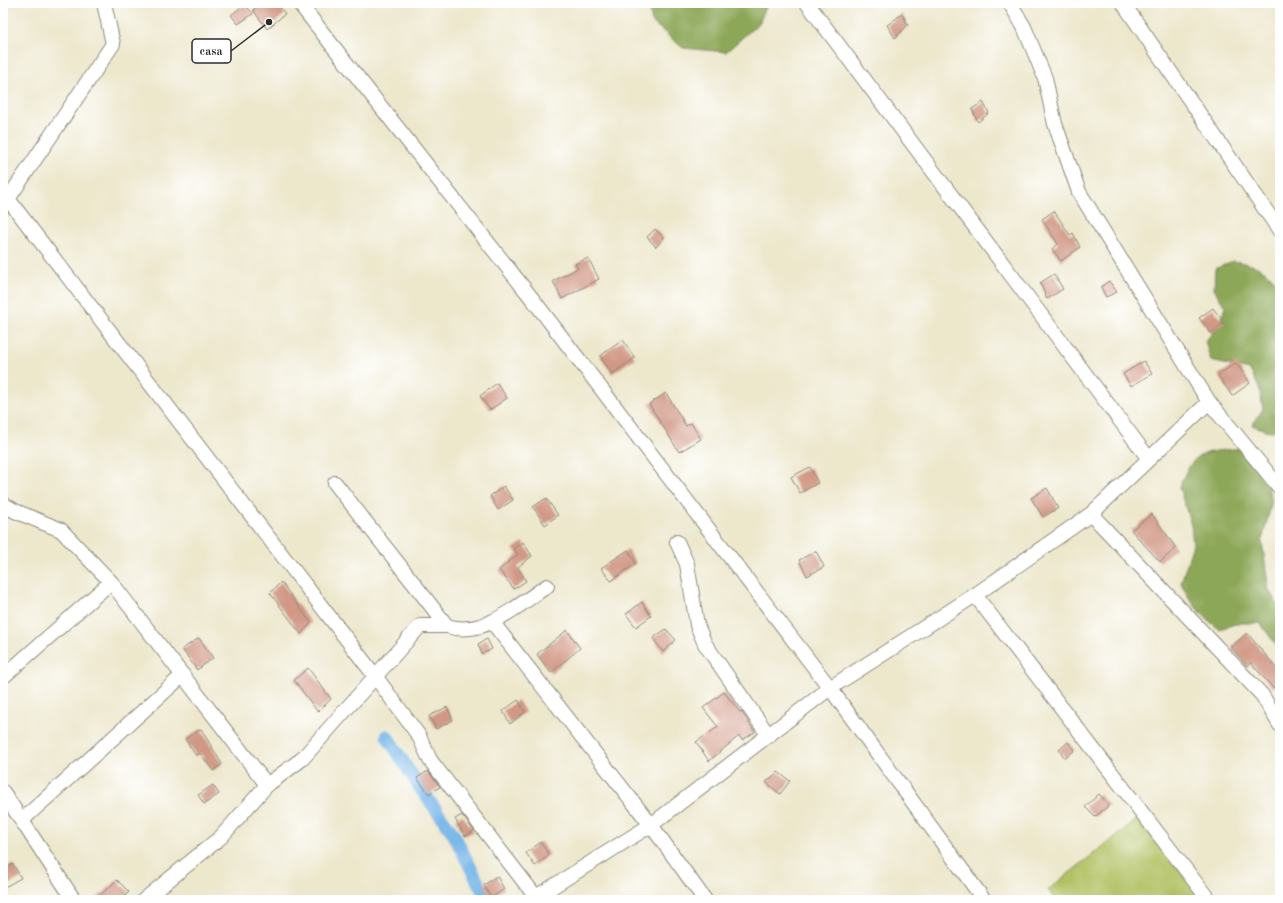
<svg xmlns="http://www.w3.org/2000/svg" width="1283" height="903" viewBox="0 0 1283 903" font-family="'Old Standard TT',serif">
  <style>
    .green { fill: #b2c163; stroke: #6e7647 }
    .forest { fill: #8da759; stroke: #5c6942 }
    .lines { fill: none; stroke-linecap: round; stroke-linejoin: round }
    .canal { stroke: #72b4e7; stroke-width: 13 }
    .building { fill: #d19885 }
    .minor-casing { stroke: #8c897c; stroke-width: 16 }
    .minor { stroke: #fff; stroke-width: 14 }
    .leader { fill: none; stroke: #2b2b2b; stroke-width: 1.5 }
    .callout-dot { fill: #2b2b2b; stroke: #fff; stroke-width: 1.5 }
    .callout { fill: #fff; stroke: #2b2b2b; stroke-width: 1.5 }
    .callout-label { font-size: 12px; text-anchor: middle; font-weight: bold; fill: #2b2b2b }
  </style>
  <rect width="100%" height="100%" fill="#fff"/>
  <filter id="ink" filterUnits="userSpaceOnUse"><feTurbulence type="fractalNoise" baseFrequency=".025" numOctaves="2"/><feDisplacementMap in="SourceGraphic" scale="8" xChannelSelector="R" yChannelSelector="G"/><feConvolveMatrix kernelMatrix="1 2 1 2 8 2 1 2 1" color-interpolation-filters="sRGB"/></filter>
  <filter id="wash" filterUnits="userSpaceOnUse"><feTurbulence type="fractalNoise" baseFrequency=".012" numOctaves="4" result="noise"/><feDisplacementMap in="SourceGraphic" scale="16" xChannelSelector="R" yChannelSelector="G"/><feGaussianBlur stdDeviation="0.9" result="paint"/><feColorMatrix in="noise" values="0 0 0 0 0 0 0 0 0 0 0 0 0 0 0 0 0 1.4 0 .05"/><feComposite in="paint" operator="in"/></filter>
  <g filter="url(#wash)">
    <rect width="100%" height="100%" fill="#ede7cc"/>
    <path class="green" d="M1140 817 1206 900H1056L1048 890Z"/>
    <g class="forest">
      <path d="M648 3H768L759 23 726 52 683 48 652 22Z"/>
      <path d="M1233 261C1256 265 1266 268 1280 287V427L1271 432 1252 425 1263 409 1259 388 1250 370 1211 361 1205 341 1219 326 1225 307 1214 289 1215 269Z"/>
      <path d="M1242 448 1266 481 1272 501 1262 541 1269 591 1280 608V650L1260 623H1239L1219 629C1200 614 1191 604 1181 583L1193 544 1191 525 1179 487C1195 448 1204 453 1242 448Z"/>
    </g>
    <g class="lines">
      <path class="canal" d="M387 736 420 788 453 833 487 900"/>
    </g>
    <g id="blocks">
      <g class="building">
        <path d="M261 3H277L285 14 267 29 253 10Z"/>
        <path d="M245 4 253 14 238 24 231 15Z"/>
        <path d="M902 14 908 25 895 38 887 25Z"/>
        <path d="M983 102 989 113 978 122 972 109Z"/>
        <path d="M1054 211 1070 235 1073 233 1080 247 1061 261 1052 249 1058 244 1042 219Z"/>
        <path d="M655 229 664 238 656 247 647 237Z"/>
        <path d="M588 258 599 279 562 299 553 281 578 268 575 264Z"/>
        <path d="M1054 274 1063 289 1047 299 1040 283Z"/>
        <path d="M1109 281 1117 292 1106 297 1101 287Z"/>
        <path d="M1213 308 1224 323 1211 333 1199 318Z"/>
        <path d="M623 340 635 358 612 374 600 356Z"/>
        <path d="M1144 361 1152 374 1131 386 1123 374Z"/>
        <path d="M1236 363 1250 383 1232 396 1218 375Z"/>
        <path d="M497 383 507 398 490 410 480 396Z"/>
        <path d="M666 393 686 426 691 423 701 439 679 452 649 404Z"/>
        <path d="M810 467 818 483 800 493 791 477Z"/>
        <path d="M504 486 513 500 498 510 490 496Z"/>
        <path d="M1047 488 1058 508 1043 517 1031 498Z"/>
        <path d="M546 498 558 515 545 525 533 507Z"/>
        <path d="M1152 514 1176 548 1160 562 1131 530Z"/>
        <path d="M523 542 532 556 518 567 526 581 514 589 499 570 518 554 513 549Z"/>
        <path d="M628 550 636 563 611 581 601 568Z"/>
        <path d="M816 551 824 567 807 576 799 560Z"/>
        <path d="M281 582 311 623 301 634 270 593Z"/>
        <path d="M642 602 651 616 636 627 626 614Z"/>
        <path d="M666 629 676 640 663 652 653 638Z"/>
        <path d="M567 630 580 648 551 673 537 654Z"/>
        <path d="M1247 633 1280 672V681L1273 688 1251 663 1247 666 1231 647Z"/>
        <path d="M199 638 213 658 197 670 182 649Z"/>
        <path d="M487 639 492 649 482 654 478 644Z"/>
        <path d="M308 668 331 699 318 712 294 680Z"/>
        <path d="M724 692 740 712 741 711 755 732 742 740 739 736 709 761 696 742 718 727 703 708Z"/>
        <path d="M518 700 525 712 510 724 503 711Z"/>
        <path d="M447 707 453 720 436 729 429 716Z"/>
        <path d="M201 729 222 764 213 771 200 753 196 756 185 739Z"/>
        <path d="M1068 742 1075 750 1065 758 1059 750Z"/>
        <path d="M428 771 440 787 429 794 417 778Z"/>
        <path d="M778 772 790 781 780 794 766 782Z"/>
        <path d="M213 785 219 794 204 804 198 795Z"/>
        <path d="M1099 794 1109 805 1095 817 1085 807Z"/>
        <path d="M462 815 474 831 465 836 455 819Z"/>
        <path d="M541 842 549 855 535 866 526 853Z"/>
        <path d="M13 864 21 878 3 888V870Z"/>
        <path d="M497 876 504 889 491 898 484 885Z"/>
        <path d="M117 880 129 892 121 900H95Z"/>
      </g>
    </g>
  </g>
  <g filter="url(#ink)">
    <use href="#blocks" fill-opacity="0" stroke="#8c897c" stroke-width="1"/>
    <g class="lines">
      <defs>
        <g id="minor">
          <path d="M104 3 113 44 8 199 375 676 419 736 430 760 536 897"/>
          <path d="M299 3 534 301 830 688 984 900"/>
          <path d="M807 3 1149 459"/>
          <path d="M1010 3 1024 27 1045 78 1055 124 1079 192 1209 402 1280 488"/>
          <path d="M1123 3 1280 231"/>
          <path d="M335 483 447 626C484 638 518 605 547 586"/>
          <path d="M3 504 15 511 61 530 111 582 267 785"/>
          <path d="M1091 514 1262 695 1280 725"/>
          <path d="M677 542 687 564 697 625 705 644 769 736"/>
          <path d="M975 595 1209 900"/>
          <path d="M493 623 651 825 705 900"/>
          <path d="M3 677 111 582"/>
          <path d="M3 792 74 900"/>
          <path d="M22 820 183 675"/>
          <path d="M144 900 221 837 267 785 302 759 420 626H447"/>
          <path d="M537 900 536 897 651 825 830 688 975 595 1091 514 1209 402"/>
        </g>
      </defs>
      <use href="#minor" class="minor-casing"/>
      <use href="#minor" class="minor"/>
    </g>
  </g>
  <path class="leader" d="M269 22L231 51"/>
  <circle class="callout-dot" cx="269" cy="22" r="4"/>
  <rect class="callout" x="192" y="39" width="39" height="24" rx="4"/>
  <g class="callout-label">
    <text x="211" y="55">casa</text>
  </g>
  <rect width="1283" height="903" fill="none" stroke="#fff" stroke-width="16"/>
</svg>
